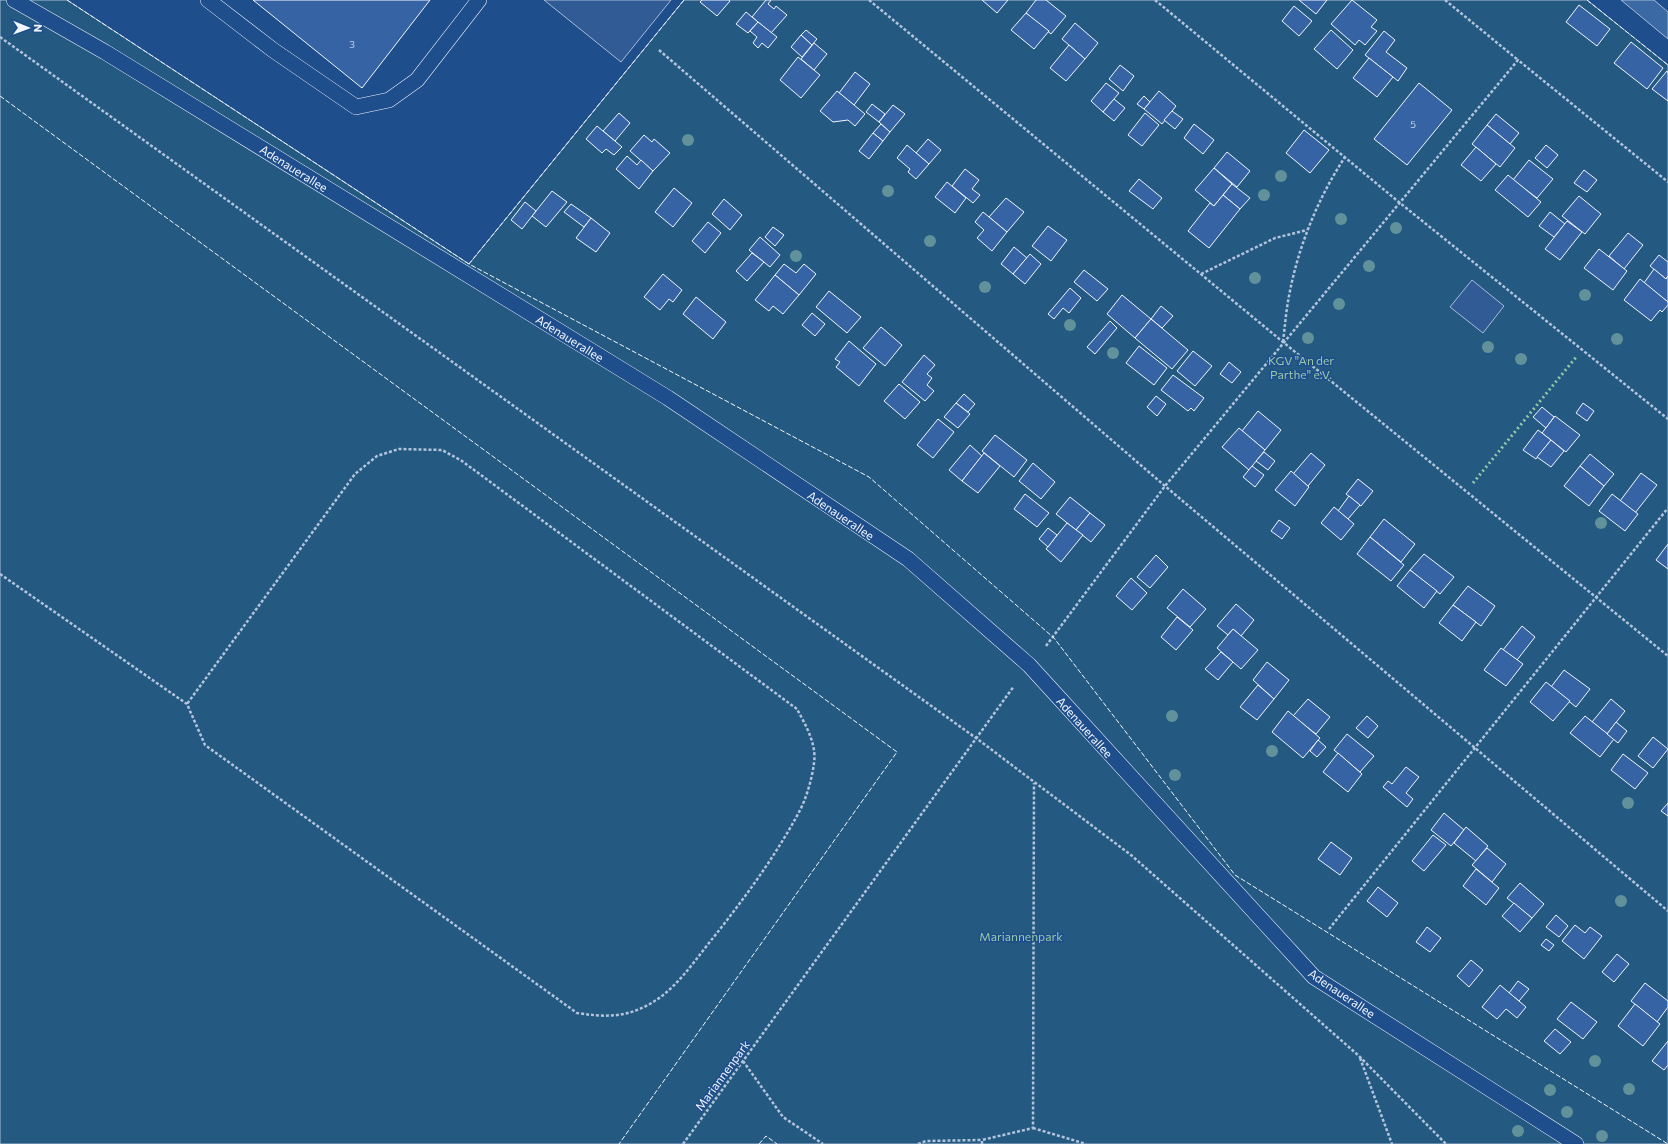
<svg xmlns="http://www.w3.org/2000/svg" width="1668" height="1144" viewBox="0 0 1668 1144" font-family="Commissioner,sans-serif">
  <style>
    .green { fill: #245a82; stroke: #a8bbd7 }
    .parking { fill: #305b95; stroke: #a8bbd7 }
    .water { fill: #3b69a3; stroke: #a8bbd7 }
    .building { fill: #3563a3; stroke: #f2f6ff }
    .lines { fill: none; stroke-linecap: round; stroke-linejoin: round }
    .service-casing { stroke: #f2f6ff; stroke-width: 16 }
    .path { stroke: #b3c4dc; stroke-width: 2.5; stroke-dasharray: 3 2; stroke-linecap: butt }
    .service { stroke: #1f4e8c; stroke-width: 15 }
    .hedge { stroke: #97c8a6; stroke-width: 3; stroke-dasharray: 2 3; stroke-linecap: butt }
    .fence { stroke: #f2f6ff; stroke-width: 1; stroke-dasharray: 5 2; stroke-linecap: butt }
    .tree { fill: #61919a }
    .labels { text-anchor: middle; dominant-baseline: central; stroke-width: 3; stroke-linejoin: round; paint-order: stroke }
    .number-label { font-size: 10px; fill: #c3d1e8 }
    .street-label { font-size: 12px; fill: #f2f6ff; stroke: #1f4e8c }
    .park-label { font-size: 12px; fill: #97c8a6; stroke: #1f4e8c }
  </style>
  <rect width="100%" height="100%" fill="#1f4e8c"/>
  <path class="green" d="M0 0H67L469 264 684 0H1587L1668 65V1144H0Z"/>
  <g class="parking">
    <path d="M544 0H671L621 62Z"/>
    <path d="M1472 280 1504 306 1483 333 1450 307Z"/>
  </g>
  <path class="water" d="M1621 0H1654L1668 12V39Z"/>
  <g class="building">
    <path d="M253 0H430L362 88Z"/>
    <path d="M702 0H729L730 1 717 16 700 2Z"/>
    <path d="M766 0H771L768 4 774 9 776 6 787 15 771 33 752 17Z"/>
    <path d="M982 0H1008L997 13Z"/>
    <path d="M1036 0H1046L1066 16 1051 34 1026 13Z"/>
    <path d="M1299 0H1327L1316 14Z"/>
    <path d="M1352 0 1377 20 1371 27 1377 31 1365 45 1359 40 1355 45 1331 24Z"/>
    <path d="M1579 5 1610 29 1597 46 1566 22Z"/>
    <path d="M1294 6 1312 21 1299 36 1282 21Z"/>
    <path d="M746 12 758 22 748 33 736 24Z"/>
    <path d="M1026 13 1049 31 1034 49 1011 30Z"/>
    <path d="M758 22 777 37 768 48 762 43 758 48 753 43 757 37 750 31Z"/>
    <path d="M1075 23 1098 43 1085 59 1062 39Z"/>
    <path d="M806 30 817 39 812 45 801 35Z"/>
    <path d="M1331 30 1353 50 1337 69 1314 49Z"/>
    <path d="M1384 31 1395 40 1386 52 1407 68 1398 81 1365 55Z"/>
    <path d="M801 35 812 45 802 57 791 47Z"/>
    <path d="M1631 42 1663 68 1647 89 1614 63Z"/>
    <path d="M814 43 827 54 814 70 801 59Z"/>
    <path d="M1069 45 1085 59 1066 81 1050 68Z"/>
    <path d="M798 57 820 75 801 98 780 80Z"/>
    <path d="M1369 58 1393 77 1377 97 1353 78Z"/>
    <path d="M1120 65 1134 76 1123 91 1109 79Z"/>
    <path d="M1667 71 1668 73V101L1652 89Z"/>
    <path d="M855 72 870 84 854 105 839 93Z"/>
    <path d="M1106 83 1119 93 1103 112 1091 101Z"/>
    <path d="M1419 83 1452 110 1407 165 1374 139Z"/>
    <path d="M837 91 865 114 855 126 848 120 833 122 820 111Z"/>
    <path d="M1159 91 1176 106 1162 124 1144 109Z"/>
    <path d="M1144 96 1150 102 1144 109 1137 104Z"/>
    <path d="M1114 99 1125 108 1114 121 1103 112Z"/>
    <path d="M872 104 885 114 879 122 866 112Z"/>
    <path d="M893 105 905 114 890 132 879 122Z"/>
    <path d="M1172 111 1183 119 1175 129 1164 120Z"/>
    <path d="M619 113 630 123 615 141 603 131Z"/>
    <path d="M1145 113 1159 125 1142 146 1128 135Z"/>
    <path d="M1496 114 1519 133 1510 144 1487 125Z"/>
    <path d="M881 124 890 132 883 141 873 133Z"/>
    <path d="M1194 124 1214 140 1203 154 1184 138Z"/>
    <path d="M1487 125 1515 148 1500 167 1472 144Z"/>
    <path d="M597 126 622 147 614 155 606 149 602 153 586 139Z"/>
    <path d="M1304 130 1329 150 1310 173 1286 153Z"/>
    <path d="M873 133 883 141 869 159 859 151Z"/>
    <path d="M644 135 652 142 654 139 670 153 653 171 630 151Z"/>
    <path d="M928 139 941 150 929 164 916 153Z"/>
    <path d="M907 145 929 164 916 179 908 172 910 169 897 158Z"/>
    <path d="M1546 145 1558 155 1547 168 1535 158Z"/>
    <path d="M1476 147 1496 164 1481 181 1461 165Z"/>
    <path d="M1227 152 1250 171 1237 187 1214 168Z"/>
    <path d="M627 156 637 165 641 160 653 171 639 189 616 169Z"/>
    <path d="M1529 160 1553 179 1537 198 1513 180Z"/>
    <path d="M1214 168 1232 184 1214 206 1195 190Z"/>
    <path d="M965 169 979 180 972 189 980 195 973 203 952 186Z"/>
    <path d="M1584 170 1597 180 1587 192 1574 183Z"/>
    <path d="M1508 175 1541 202 1528 217 1495 190Z"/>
    <path d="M1139 179 1162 198 1153 209 1129 191Z"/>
    <path d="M947 182 966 198 955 213 935 197Z"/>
    <path d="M1232 184 1250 198 1240 209 1223 195Z"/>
    <path d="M674 188 692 203 673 227 655 212Z"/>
    <path d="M552 191 567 202 546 227 532 216Z"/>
    <path d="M1223 195 1240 209 1209 248 1188 231 1210 203 1214 206Z"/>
    <path d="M1579 196 1601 214 1585 234 1562 216Z"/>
    <path d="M1006 198 1024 212 1007 232 989 217Z"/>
    <path d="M724 199 742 215 730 230 712 214Z"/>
    <path d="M525 202 536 211 522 229 511 220Z"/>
    <path d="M571 204 591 218 584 227 564 212Z"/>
    <path d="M983 212 1007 232 992 251 977 238 984 230 975 222Z"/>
    <path d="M1550 212 1565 224 1554 237 1539 226Z"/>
    <path d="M591 218 610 233 596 252 576 238Z"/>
    <path d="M1567 221 1582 232 1560 260 1545 249Z"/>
    <path d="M708 222 721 233 705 253 692 241Z"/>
    <path d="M1048 226 1067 240 1051 261 1032 246Z"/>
    <path d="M773 227 784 235 775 246 765 237Z"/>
    <path d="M1628 233 1643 245 1624 269 1609 256Z"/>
    <path d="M760 237 780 255 770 267 749 250Z"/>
    <path d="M1014 247 1027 258 1013 274 1001 264Z"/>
    <path d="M1599 249 1627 271 1613 290 1584 268Z"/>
    <path d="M752 253 764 262 747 281 736 271Z"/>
    <path d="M1030 254 1041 264 1025 284 1013 274Z"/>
    <path d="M1659 255 1668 262V276L1666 279 1650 266Z"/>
    <path d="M784 264 796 273 804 264 816 274 799 295 775 275Z"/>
    <path d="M1654 269 1666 279 1668 276V302L1644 283Z"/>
    <path d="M1084 270 1108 289 1097 301 1074 282Z"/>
    <path d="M663 274 682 290 673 302 669 299 660 310 644 297Z"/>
    <path d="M775 275 799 295 783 314 773 306 769 311 755 300Z"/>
    <path d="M1640 279 1668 302V305L1662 312 1660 310 1651 321 1624 300Z"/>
    <path d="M1070 288 1081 298 1069 313 1063 308 1054 319 1048 314Z"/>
    <path d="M829 291 861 317 847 333 816 307Z"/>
    <path d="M1122 295 1151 319 1135 338 1107 314Z"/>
    <path d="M696 297 726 322 713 339 683 314Z"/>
    <path d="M1161 306 1173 316 1162 328 1151 319Z"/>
    <path d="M812 313 825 324 815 336 802 325Z"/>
    <path d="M1151 319 1188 350 1172 369 1135 338Z"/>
    <path d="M1110 321 1117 328 1095 354 1087 347Z"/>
    <path d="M881 327 902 345 885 366 863 348Z"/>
    <path d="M849 341 876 364 859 386 836 367 840 362 835 359Z"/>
    <path d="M1139 346 1167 368 1154 385 1126 363Z"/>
    <path d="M1193 351 1212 366 1195 386 1177 371Z"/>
    <path d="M924 355 935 365 927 374 932 378 927 385 934 391 925 401 902 382Z"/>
    <path d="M1229 362 1241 372 1232 383 1220 374Z"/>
    <path d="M1173 375 1204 398 1194 411 1191 408 1188 411 1161 390Z"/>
    <path d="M899 384 920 402 905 419 884 401Z"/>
    <path d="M964 394 975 404 968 412 956 403Z"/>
    <path d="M1156 396 1166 404 1157 416 1147 407Z"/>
    <path d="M956 403 970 414 958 428 944 417Z"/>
    <path d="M1583 403 1594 411 1587 421 1576 413Z"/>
    <path d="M1542 407 1554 417 1546 428 1533 417Z"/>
    <path d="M1258 411 1281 430 1265 450 1242 431Z"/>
    <path d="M1555 416 1580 435 1566 452 1542 433Z"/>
    <path d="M938 419 954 432 933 458 917 445Z"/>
    <path d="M1239 428 1265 450 1249 470 1222 447Z"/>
    <path d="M1538 430 1551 440 1536 459 1523 450Z"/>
    <path d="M995 435 1027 460 1014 477 982 451Z"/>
    <path d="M1551 440 1564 451 1551 467 1537 457Z"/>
    <path d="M970 445 982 456 962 481 949 470Z"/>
    <path d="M1264 452 1275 461 1268 470 1256 461Z"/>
    <path d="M984 453 1000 466 978 493 962 481Z"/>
    <path d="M1311 453 1325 465 1308 486 1293 474Z"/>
    <path d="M1590 454 1614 474 1604 486 1580 466Z"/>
    <path d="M1033 463 1055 482 1041 499 1019 481Z"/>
    <path d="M1252 466 1264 475 1255 487 1243 477Z"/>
    <path d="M1580 466 1604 486 1589 506 1564 486Z"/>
    <path d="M1291 471 1309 487 1295 506 1275 490Z"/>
    <path d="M1641 473 1657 485 1635 513 1620 501Z"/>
    <path d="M1358 479 1373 491 1361 506 1346 494Z"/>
    <path d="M1025 494 1049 513 1037 527 1014 509Z"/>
    <path d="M1612 494 1638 514 1625 531 1599 511Z"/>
    <path d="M1349 496 1360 505 1348 519 1338 511Z"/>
    <path d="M1070 497 1090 513 1076 530 1056 514Z"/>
    <path d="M1334 507 1354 524 1341 540 1321 523Z"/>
    <path d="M1090 513 1105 525 1091 542 1076 530Z"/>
    <path d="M1384 519 1415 544 1401 562 1370 537Z"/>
    <path d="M1279 520 1290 528 1282 539 1271 531Z"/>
    <path d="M1067 523 1083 535 1061 562 1046 549Z"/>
    <path d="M1048 528 1057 535 1048 547 1039 539Z"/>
    <path d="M1370 537 1404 565 1391 581 1357 554Z"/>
    <path d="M1668 544V569L1656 560Z"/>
    <path d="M1424 554 1454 577 1440 594 1410 570Z"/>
    <path d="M1156 555 1168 567 1150 588 1137 577Z"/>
    <path d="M1410 570 1437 591 1424 608 1397 586Z"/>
    <path d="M1131 578 1147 593 1132 610 1116 596Z"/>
    <path d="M1468 586 1495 606 1481 626 1453 605Z"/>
    <path d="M1183 589 1206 609 1190 627 1167 608Z"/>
    <path d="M1236 604 1254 620 1241 636 1233 629 1228 635 1217 626Z"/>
    <path d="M1453 605 1476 622 1462 641 1439 623Z"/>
    <path d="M1177 617 1193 630 1176 650 1161 637Z"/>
    <path d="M1522 626 1535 637 1517 660 1503 650Z"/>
    <path d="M1233 629 1258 650 1241 669 1217 648Z"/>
    <path d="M1501 648 1523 664 1506 686 1484 670Z"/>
    <path d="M1221 652 1233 662 1218 680 1205 669Z"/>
    <path d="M1267 662 1289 680 1274 699 1253 680Z"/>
    <path d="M1564 670 1590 689 1576 707 1551 687Z"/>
    <path d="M1546 682 1570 701 1553 721 1530 702Z"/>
    <path d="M1258 685 1274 699 1257 720 1240 707Z"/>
    <path d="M1308 699 1330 717 1316 734 1293 716Z"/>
    <path d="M1611 699 1625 711 1607 734 1592 722Z"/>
    <path d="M1288 711 1320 738 1303 758 1272 732Z"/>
    <path d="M1367 716 1378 726 1368 738 1356 728Z"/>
    <path d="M1585 716 1614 739 1600 757 1570 733Z"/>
    <path d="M1616 722 1627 731 1618 743 1607 734Z"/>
    <path d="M1347 734 1374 756 1360 772 1334 750Z"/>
    <path d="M1653 737 1668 749 1653 768 1638 756Z"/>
    <path d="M1318 740 1326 747 1317 757 1310 751Z"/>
    <path d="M1338 753 1362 774 1348 792 1323 772Z"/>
    <path d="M1623 754 1648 773 1635 789 1611 770Z"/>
    <path d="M1406 767 1419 777 1406 793 1413 799 1407 807 1383 787 1388 781 1392 784Z"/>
    <path d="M1668 803V816L1661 811Z"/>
    <path d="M1444 813 1464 830 1451 846 1431 830Z"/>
    <path d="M1466 827 1488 846 1476 861 1454 843Z"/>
    <path d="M1433 835 1446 845 1424 871 1412 861Z"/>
    <path d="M1331 842 1352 858 1340 875 1318 859Z"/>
    <path d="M1487 848 1506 864 1492 882 1472 865Z"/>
    <path d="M1476 869 1499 888 1486 905 1463 886Z"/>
    <path d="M1520 883 1544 904 1532 918 1507 898Z"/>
    <path d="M1378 887 1398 903 1387 917 1367 901Z"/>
    <path d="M1514 903 1532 918 1520 932 1502 916Z"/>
    <path d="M1556 915 1568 926 1559 937 1546 927Z"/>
    <path d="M1575 925 1585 933 1590 927 1602 936 1584 959 1562 941Z"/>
    <path d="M1427 927 1441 938 1430 952 1416 942Z"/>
    <path d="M1546 939 1554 945 1549 951 1541 945Z"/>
    <path d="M1617 954 1629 964 1614 982 1602 972Z"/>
    <path d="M1471 960 1483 970 1469 987 1457 976Z"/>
    <path d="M1518 981 1529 989 1519 1001 1509 993Z"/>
    <path d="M1645 983 1668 1001V1007L1657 1022 1631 1001Z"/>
    <path d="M1500 985 1526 1007 1517 1018 1506 1009 1497 1019 1482 1007Z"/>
    <path d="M1571 1002 1597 1022 1583 1039 1557 1019Z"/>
    <path d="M1635 1004 1660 1024 1643 1046 1618 1026Z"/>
    <path d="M1555 1029 1571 1042 1560 1054 1544 1041Z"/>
    <path d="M1668 1041V1065L1664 1070 1652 1061Z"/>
  </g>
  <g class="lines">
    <defs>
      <g id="service">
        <path d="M14 0 105 52 668 398 908 559 1029 665 1314 977 1576 1144"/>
        <path d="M208 0 273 50 356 107 389 100 417 80 479 0"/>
      </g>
    </defs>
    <use href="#service" class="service-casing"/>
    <g class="path">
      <path d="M869 0 1283 342 1668 656"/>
      <path d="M1155 0 1400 203 1668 419"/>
      <path d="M1445 0 1518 60"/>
      <path d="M0 37 976 738 1131 855 1359 1056 1446 1144"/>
      <path d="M659 50 1165 486 1668 911"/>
      <path d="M1201 274 1275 238 1307 230"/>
      <path d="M1283 342C1285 326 1286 311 1289 296 1298 247 1318 198 1345 157"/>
      <path d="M0 574 187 704 205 745 577 1013C603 1017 624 1018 648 1005 674 991 690 967 709 943 741 903 773 860 798 814 806 800 812 779 814 763 817 744 805 724 797 709L462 461 442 450 399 449 377 456 355 474 187 704"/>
      <path d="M1046 646 1165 486 1518 60 1668 182"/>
      <path d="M1329 929 1668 508"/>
      <path d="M1360 1058 1392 1144"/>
      <path d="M743 1061 783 1117 823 1144"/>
      <path d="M1033 1128 1086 1144"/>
      <path d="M683 1144 1014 686"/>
      <path d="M918 1144 926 1141 982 1140"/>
      <path d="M982 1144V1140L1033 1128 1034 783"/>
    </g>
    <use href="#service" class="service"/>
    <path class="hedge" d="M1473 483 1577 356"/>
    <g class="fence">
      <path d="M67 0 469 264"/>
      <path d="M684 0 469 264 869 477 1054 638 1235 875 1668 1144"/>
      <path d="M1587 0 1668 65"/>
      <path d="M0 96 897 752 619 1144"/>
      <path d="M759 1144 766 1136 777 1144"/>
    </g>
  </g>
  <g class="tree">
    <circle cx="688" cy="140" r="6"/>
    <circle cx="1281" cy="176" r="6"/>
    <circle cx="888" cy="191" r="6"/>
    <circle cx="1264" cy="195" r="6"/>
    <circle cx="1341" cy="219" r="6"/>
    <circle cx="1396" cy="228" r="6"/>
    <circle cx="930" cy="241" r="6"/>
    <circle cx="796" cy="256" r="6"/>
    <circle cx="1369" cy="266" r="6"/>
    <circle cx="1255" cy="278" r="6"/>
    <circle cx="985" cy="287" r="6"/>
    <circle cx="1585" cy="295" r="6"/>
    <circle cx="1339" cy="304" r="6"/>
    <circle cx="1070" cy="325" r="6"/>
    <circle cx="1308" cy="338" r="6"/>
    <circle cx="1617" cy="339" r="6"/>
    <circle cx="1488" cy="347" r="6"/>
    <circle cx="1113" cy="353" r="6"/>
    <circle cx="1521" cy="359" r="6"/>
    <circle cx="1601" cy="523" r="6"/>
    <circle cx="1172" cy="716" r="6"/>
    <circle cx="1272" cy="751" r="6"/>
    <circle cx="1175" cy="775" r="6"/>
    <circle cx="1628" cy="803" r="6"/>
    <circle cx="1621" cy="901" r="6"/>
    <circle cx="1595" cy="1061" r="6"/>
    <circle cx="1629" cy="1089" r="6"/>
    <circle cx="1550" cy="1090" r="6"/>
    <circle cx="1567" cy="1112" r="6"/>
    <circle cx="1518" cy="1131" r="6"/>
    <circle cx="1602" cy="1136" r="6"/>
  </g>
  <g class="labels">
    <g class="number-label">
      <text x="352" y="44">3</text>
      <text x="1413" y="124">5</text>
    </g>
    <g class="street-label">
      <text transform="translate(294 168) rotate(32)">Adenauerallee</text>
      <text transform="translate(570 338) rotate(32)">Adenauerallee</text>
      <text transform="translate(841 515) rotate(34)">Adenauerallee</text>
      <text transform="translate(1085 727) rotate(48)">Adenauerallee</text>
      <text transform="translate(1342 993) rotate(34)">Adenauerallee</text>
      <text transform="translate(722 1075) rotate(-54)">Mariannenpark</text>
    </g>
    <g class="park-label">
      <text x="1301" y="360">KGV "An der<tspan x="1301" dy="14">Parthe" e.V.</tspan></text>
      <text x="1021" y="936">Mariannenpark</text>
    </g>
  </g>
  <g transform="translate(28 28) rotate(91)" stroke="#1f4e8c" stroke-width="3" paint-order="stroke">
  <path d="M0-3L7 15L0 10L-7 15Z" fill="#f2f6ff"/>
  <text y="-6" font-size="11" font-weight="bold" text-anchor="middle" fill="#f2f6ff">N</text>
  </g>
</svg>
